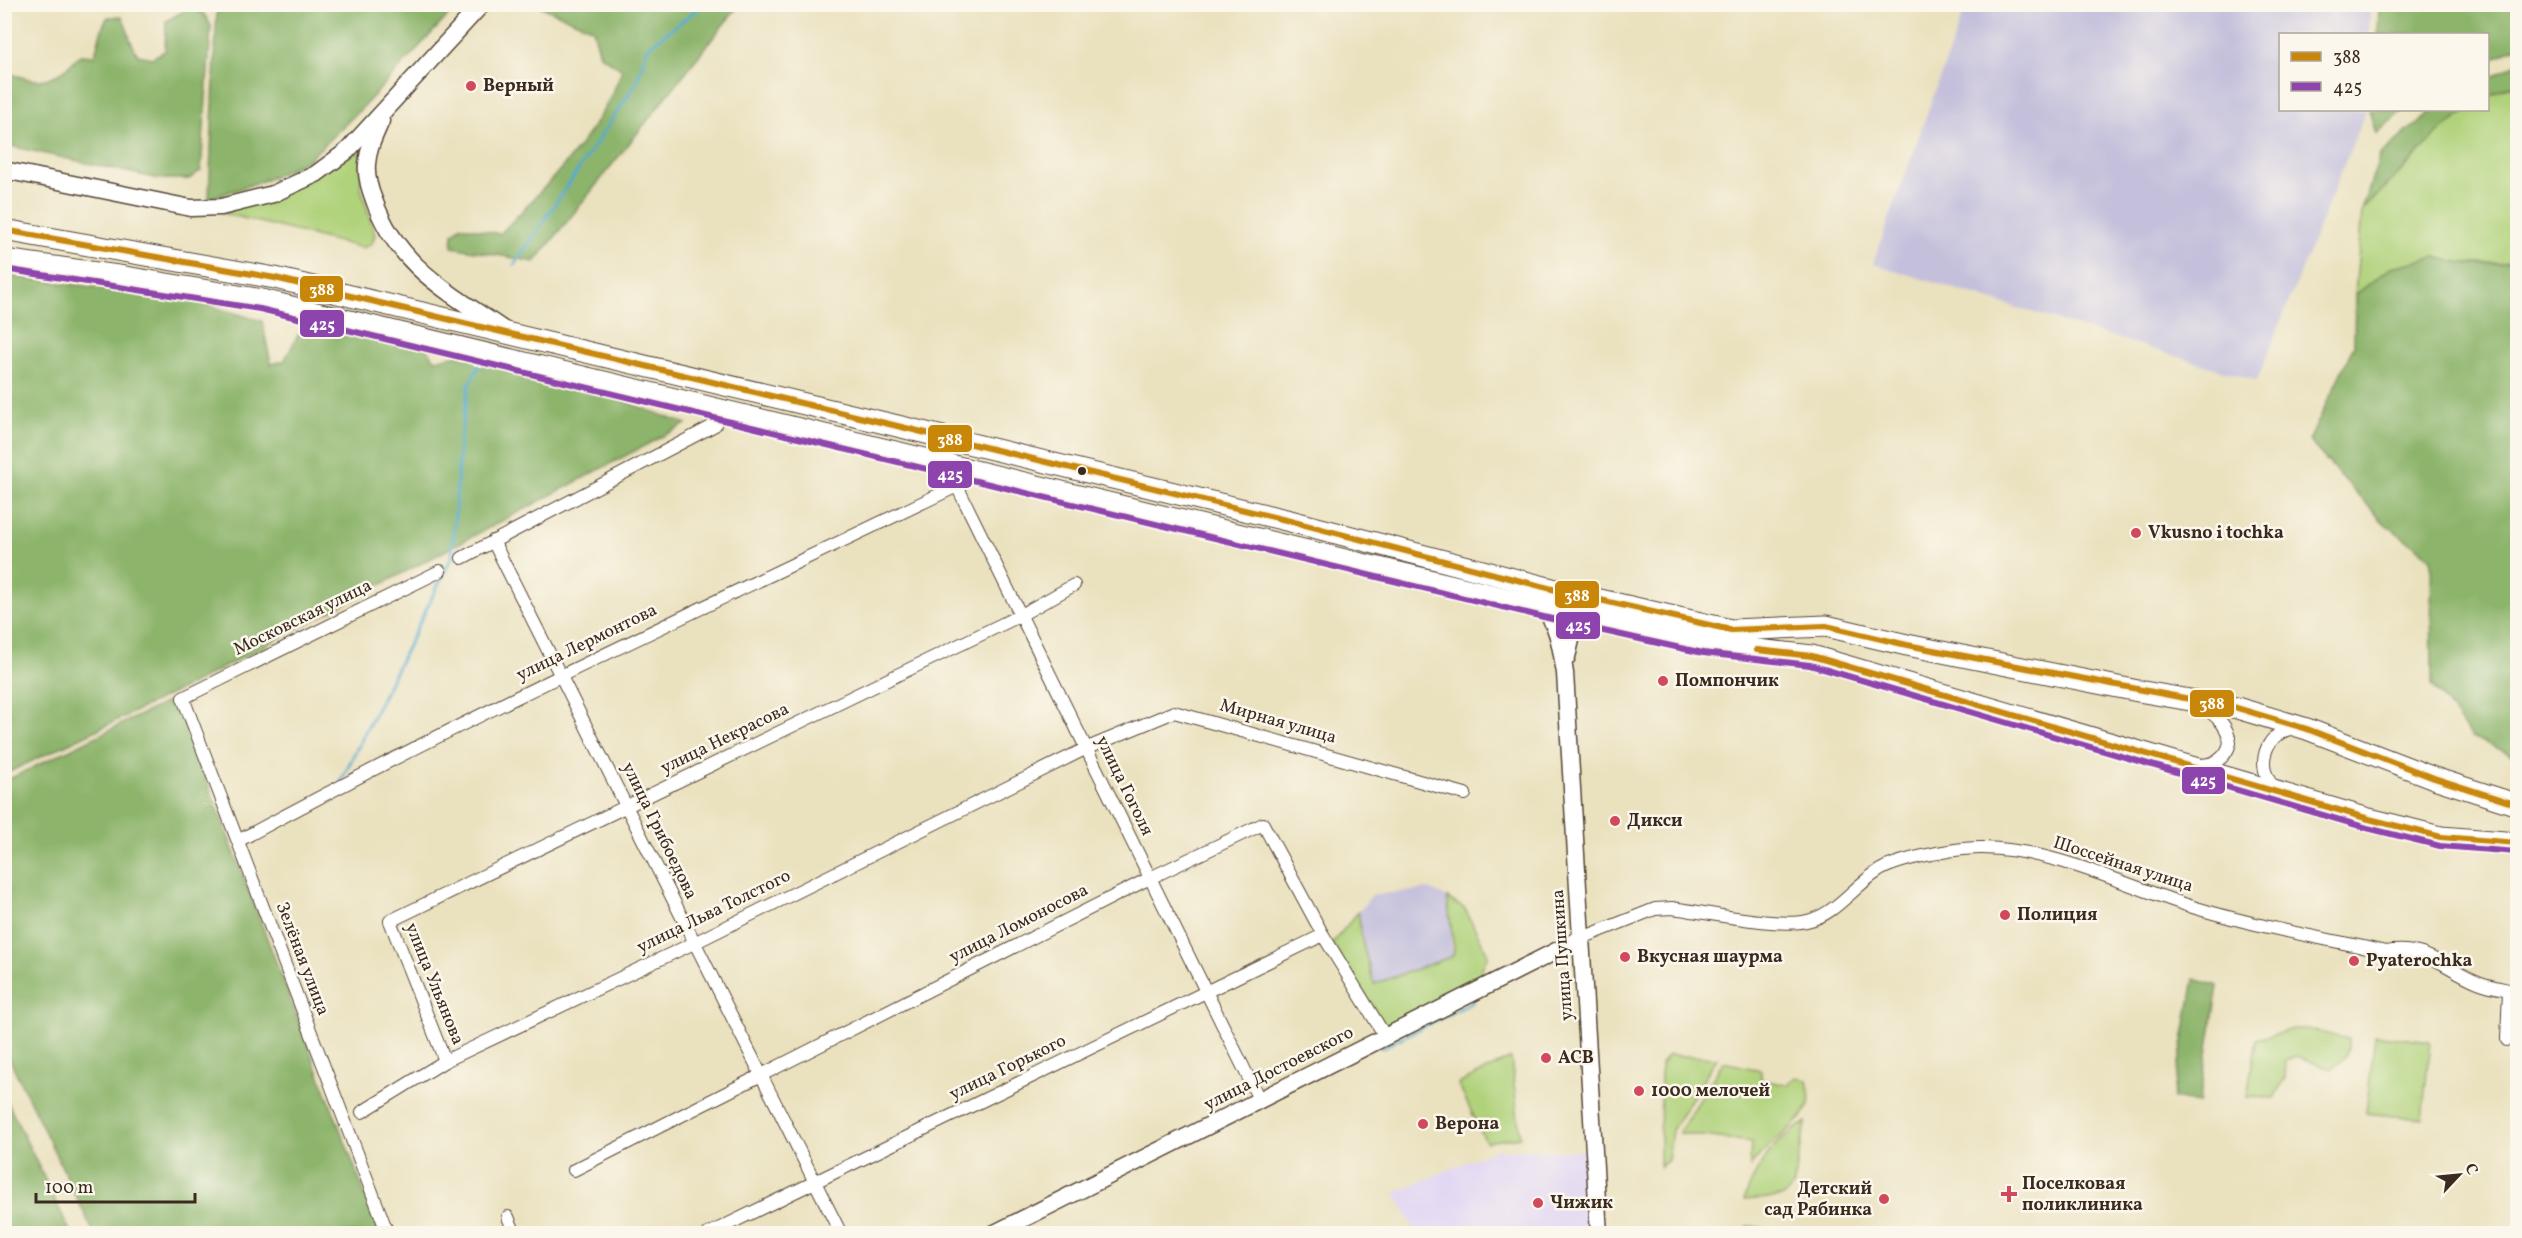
<svg xmlns="http://www.w3.org/2000/svg" width="2522" height="1238" viewBox="0 0 2522 1238" font-family="Vollkorn,serif">
  <style>
    .built { fill: #e0d4f4 }
    .industrial { fill: #c4c0db }
    .green { fill: #b0d27a; stroke: #767e4c; stroke-width: 1.5 }
    .forest { fill: #8cb46a; stroke: #646f44; stroke-width: 1.5 }
    .lines { fill: none; stroke-linecap: round; stroke-linejoin: round }
    .stream { stroke: #52aacf; stroke-width: 3 }
    .street-casing { stroke: #554536; stroke-width: 14 }
    .secondary-casing { stroke: #554536; stroke-width: 19 }
    .highway-casing { stroke: #554536; stroke-width: 23 }
    .street { stroke: #fff; stroke-width: 12 }
    .secondary { stroke: #fff; stroke-width: 16 }
    .highway { stroke: #fff; stroke-width: 21 }
    .bus-1-casing { stroke: #fbf7ec; stroke-width: 10 }
    .bus-2-casing { stroke: #fbf7ec; stroke-width: 10 }
    .bus-1 { stroke: #c88708; stroke-width: 6 }
    .bus-2 { stroke: #8e44ad; stroke-width: 6 }
    .poi-dot { fill: #d1495b; stroke: #fbf7ec; stroke-width: 2 }
    .bus-dot { fill: #3b2a1e; stroke: #fbf7ec; stroke-width: 2 }
    .labels { text-anchor: middle; dominant-baseline: central; stroke-width: 5; stroke-linejoin: round; paint-order: stroke }
    .poi-label { font-size: 18px; font-weight: bold; fill: #3b2a1e; stroke: #fbf7ec; text-anchor: start }
    .street-label { font-size: 18px; fill: #3b2a1e; stroke: #fbf7ec }
    .line-badge { stroke: #fbf7ec; stroke-width: 2 }
    .badge-label { font-size: 16px; text-anchor: middle; font-weight: bold; fill: #fff }
  </style>
  <rect width="100%" height="100%" fill="#fbf7ec"/>
  <filter id="ink" filterUnits="userSpaceOnUse"><feTurbulence type="fractalNoise" baseFrequency=".0167" numOctaves="2"/><feDisplacementMap in="SourceGraphic" scale="12" xChannelSelector="R" yChannelSelector="G"/><feConvolveMatrix kernelMatrix="1 2 1 2 8 2 1 2 1" color-interpolation-filters="sRGB"/></filter>
  <filter id="wash" filterUnits="userSpaceOnUse"><feTurbulence type="fractalNoise" baseFrequency=".008" numOctaves="4" result="noise"/><feDisplacementMap in="SourceGraphic" scale="24" xChannelSelector="R" yChannelSelector="G"/><feGaussianBlur stdDeviation="1.35" result="paint"/><feColorMatrix in="noise" values="0 0 0 0 0 0 0 0 0 0 0 0 0 0 0 0 0 1.4 0 .05"/><feComposite in="paint" operator="in"/></filter>
  <g filter="url(#wash)">
    <rect width="100%" height="100%" fill="#eae1be"/>
    <path class="built" d="M1494 1150 1585 1151 1590 1233H1416L1395 1193Z"/>
    <g class="industrial">
      <path d="M1966 5H2370L2369 34H2280V110H2366L2257 381 1873 264Z"/>
      <path d="M1430 889 1447 898 1453 956 1374 984 1363 945 1358 913 1372 895Z"/>
    </g>
    <g class="green">
      <path d="M2517 83V258L2505 263H2458L2435 257 2392 267 2355 295 2362 211 2441 130 2469 110H2488V96Z"/>
      <path d="M361 153V188L375 235 372 243 363 248 223 213 354 154Z"/>
      <path d="M1447 898 1465 909 1488 955 1475 985 1386 1027 1332 944 1358 912 1363 945 1374 984 1453 956 1454 948Z"/>
      <path d="M2298 1028C2316 1029 2331 1036 2348 1039 2349 1055 2344 1060 2331 1069L2296 1056 2286 1061 2285 1077 2274 1098 2247 1097 2256 1039Z"/>
      <path d="M2375 1035 2430 1042 2422 1119 2366 1113Z"/>
      <path d="M1668 1055 1717 1058 1672 1130 1668 1160 1660 1167 1661 1064Z"/>
      <path d="M1511 1058 1520 1137 1486 1142 1458 1084Z"/>
      <path d="M1723 1062 1761 1070V1080L1788 1085 1796 1077 1807 1080C1808 1087 1811 1097 1809 1104 1802 1125 1765 1145 1750 1166L1751 1142 1679 1133Z"/>
      <path d="M1806 1122 1793 1187 1782 1197 1744 1200C1758 1162 1772 1143 1806 1122Z"/>
      <path d="M1752 1226 1787 1233H1744L1747 1227Z"/>
    </g>
    <g class="forest">
      <path d="M212 5H458L363 107 307 161 268 179 209 199 217 8Z"/>
      <path d="M537 5H739L535 262 452 247 453 234 461 226 500 234C546 186 600 134 622 70L600 55 593 29Z"/>
      <path d="M2379 5H2517V47L2488 61V34H2378Z"/>
      <path d="M191 7 204 14 211 26 201 170 189 179H159L5 145V73C14 74 27 79 33 80 54 81 67 69 80 55L94 56C100 42 99 30 108 17H122C129 30 129 43 138 55L152 58 165 51 166 21Z"/>
      <path d="M2517 64V83L2488 96V79Z"/>
      <path d="M2369 110H2403L2376 134Z"/>
      <path d="M2433 110H2469L2441 130 2362 211 2380 155Z"/>
      <path d="M2435 257C2461 264 2492 268 2517 258V757L2472 737 2432 685 2431 558 2384 523 2309 441 2354 345 2355 295 2392 267Z"/>
      <path d="M5 276 183 298 262 321 271 364 284 361 298 335 325 321 425 345 435 360 457 355 609 396 686 424 194 683 5 774Z"/>
      <path d="M175 698 373 1215 380 1233H94L5 1050V781Z"/>
      <path d="M2194 979 2218 986 2199 1103 2173 1098Z"/>
      <path d="M5 1097 71 1233H5Z"/>
    </g>
    <g class="lines">
      <g class="stream">
        <path d="M514 265 636 84 648 47 704 4"/>
        <path d="M341 781 452 557 460 439 469 385 482 360"/>
        <path d="M1381 1048 1473 1002"/>
      </g>
    </g>
  </g>
  <g filter="url(#ink)">
    <g class="lines">
      <defs>
        <g id="street">
          <path d="M493 541 841 1234"/>
          <path d="M462 558 715 425"/>
          <path d="M2201 765C2216 764 2226 758 2230 743 2228 725 2216 715 2201 706"/>
          <path d="M2277 790C2253 769 2264 731 2296 728"/>
          <path d="M238 841C473 713 716 602 957 486L1260 1101"/>
          <path d="M1582 938 1655 909 1672 908C1704 912 1779 928 1807 921 1835 915 1853 887 1877 872 1895 859 1960 847 1983 848 2058 850 2125 886 2196 908 2258 927 2323 938 2386 952 2426 945 2444 968 2478 982 2488 986 2499 988 2509 990L2507 1040"/>
          <path d="M445 1061 390 921 1019 616 1074 585"/>
          <path d="M362 1112 445 1061 694 943 1085 749 1174 712 1465 794"/>
          <path d="M574 1170 1150 878 1263 824 1323 935 1385 1036"/>
          <path d="M508 1217 515 1234"/>
          <path d="M388 1234 183 698 440 571"/>
          <path d="M708 1234 1323 935"/>
        </g>
        <g id="secondary">
          <path d="M381 121C375 135 368 148 367 164 366 175 370 190 374 200 397 266 449 292 504 330"/>
          <path d="M4 170 191 208 221 207 273 194 316 174 347 151 482 4"/>
          <path d="M1543 607C1559 626 1561 650 1565 673L1599 1234"/>
          <path d="M1567 657 1574 627 1583 617"/>
          <path d="M993 1234 1582 938"/>
        </g>
        <g id="highway">
          <path d="M4 230 275 278 889 424 1290 521 1552 589 1731 630 1826 626 1907 645 2138 691 2237 708 2307 729 2434 778 2518 805"/>
          <path d="M4 260 125 277 262 300 1583 617 1705 644 1812 656 2369 819 2441 837 2518 843"/>
        </g>
      </defs>
      <use href="#street" class="street-casing"/>
      <use href="#secondary" class="secondary-casing"/>
      <use href="#highway" class="highway-casing"/>
      <use href="#street" class="street"/>
      <use href="#secondary" class="secondary"/>
      <use href="#highway" class="highway"/>
      <defs>
        <g id="bus-1">
          <path d="M4 230 275 278 889 424 1290 521 1552 589 1731 630 1826 626 1907 645 2237 708 2307 729 2434 778 2518 805"/>
          <path d="M1757 650 1812 656 2369 819 2441 837 2518 843"/>
        </g>
        <path id="bus-2" d="M4 269 260 309 1581 626 1703 653 1810 665 2367 828 2440 846 2517 852"/>
      </defs>
      <use href="#bus-1" class="bus-1-casing"/>
      <use href="#bus-2" class="bus-2-casing"/>
      <use href="#bus-1" class="bus-1"/>
      <use href="#bus-2" class="bus-2"/>
    </g>
  </g>
  <g class="poi-dot">
    <circle cx="471" cy="86" r="6"/>
    <circle cx="2136" cy="533" r="6"/>
    <circle cx="1663" cy="681" r="6"/>
    <circle cx="1615" cy="821" r="6"/>
    <circle cx="2005" cy="915" r="6"/>
    <circle cx="1625" cy="957" r="6"/>
    <circle cx="2354" cy="961" r="6"/>
    <circle cx="1546" cy="1058" r="6"/>
    <circle cx="1639" cy="1091" r="6"/>
    <circle cx="1423" cy="1124" r="6"/>
    <path d="M2006 1185h6v6h6v6h-6v6h-6v-6h-6v-6h6z"/>
    <circle cx="1884" cy="1199" r="6"/>
    <circle cx="1538" cy="1203" r="6"/>
  </g>
  <circle class="bus-dot" cx="1082" cy="471" r="5"/>
  <g class="labels">
    <g class="poi-label">
      <text x="483" y="86">Верный</text>
      <text x="2148" y="533">Vkusno i tochka</text>
      <text x="1675" y="681">Помпончик</text>
      <text x="1627" y="821">Дикси</text>
      <text x="2017" y="915">Полиция</text>
      <text x="1637" y="957">Вкусная шаурма</text>
      <text x="2366" y="961">Pyaterochka</text>
      <text x="1558" y="1058">АСВ</text>
      <text x="1651" y="1091">1000 мелочей</text>
      <text x="1435" y="1124">Верона</text>
      <text x="2022" y="1184">Поселковая<tspan x="2022" dy="21">поликлиника</tspan></text>
      <text x="1872" y="1189" text-anchor="end">Детский<tspan x="1872" dy="21">сад Рябинка</tspan></text>
      <text x="1550" y="1203">Чижик</text>
    </g>
    <g class="street-label">
      <text transform="translate(303 618) rotate(-26)">Московская улица</text>
      <text transform="translate(587 643) rotate(-26)">улица Лермонтова</text>
      <text transform="translate(1278 722) rotate(16)">Мирная улица</text>
      <text transform="translate(725 739) rotate(-26)">улица Некрасова</text>
      <text transform="translate(1124 786) rotate(64)">улица Гоголя</text>
      <text transform="translate(659 831) rotate(64)">улица Грибоедова</text>
      <text transform="translate(2123 865) rotate(18)">Шоссейная улица</text>
      <text transform="translate(714 912) rotate(-26)">улица Льва Толстого</text>
      <text transform="translate(1019 924) rotate(-27)">улица Ломоносова</text>
      <text transform="translate(1563 955) rotate(-94)">улица Пушкина</text>
      <text transform="translate(302 959) rotate(69)">Зелёная улица</text>
      <text transform="translate(434 984) rotate(68)">улица Ульянова</text>
      <text transform="translate(1008 1068) rotate(-26)">улица Горького</text>
      <text transform="translate(1279 1069) rotate(-27)">улица Достоевского</text>
    </g>
  </g>
  <g class="line-badge">
    <rect x="299" y="275" width="45" height="28" rx="6" fill="#c88708"/>
    <rect x="299" y="309" width="46" height="29" rx="6" fill="#8e44ad"/>
    <rect x="927" y="424" width="46" height="29" rx="6" fill="#c88708"/>
    <rect x="927" y="460" width="46" height="29" rx="6" fill="#8e44ad"/>
    <rect x="1554" y="580" width="46" height="29" rx="6" fill="#c88708"/>
    <rect x="1555" y="611" width="46" height="29" rx="6" fill="#8e44ad"/>
    <rect x="2189" y="689" width="46" height="29" rx="6" fill="#c88708"/>
    <rect x="2181" y="766" width="45" height="29" rx="6" fill="#8e44ad"/>
  </g>
  <g class="badge-label">
    <text x="322" y="295">388</text>
    <text x="322" y="330">425</text>
    <text x="950" y="445">388</text>
    <text x="950" y="480">425</text>
    <text x="1577" y="601">388</text>
    <text x="1578" y="631">425</text>
    <text x="2212" y="709">388</text>
    <text x="2203" y="786">425</text>
  </g>
  <rect width="2522" height="1238" fill="none" stroke="#fbf7ec" stroke-width="24"/>
  <rect x="2279" y="33" width="210" height="78" fill="#fbf7ec" stroke="#aea59a" stroke-width="1.5"/>
  <rect x="2291" y="52" width="30" height="9" fill="#c88708" stroke="#aea59a" stroke-width="1.5"/>
  <text x="2333" y="63" font-size="18" fill="#3b2a1e">388</text>
  <rect x="2291" y="82" width="30" height="9" fill="#8e44ad" stroke="#aea59a" stroke-width="1.5"/>
  <text x="2333" y="93" font-size="18" fill="#3b2a1e">425</text>
  <g transform="translate(2459 1175) rotate(64)" stroke="#fbf7ec" stroke-width="4.5" paint-order="stroke">
  <path d="M0-4.5L10 22L0 15L-10 22Z" fill="#3b2a1e"/>
  <text y="-9" font-size="16" font-weight="bold" text-anchor="middle" fill="#3b2a1e">С</text>
  </g>
  <path d="M36 1193v9h159v-9" fill="none" stroke="#3b2a1e" stroke-width="3"/>
  <text x="45" y="1193" font-size="18" fill="#3b2a1e" stroke="#fbf7ec" stroke-width="4.5" paint-order="stroke">100 m</text>
</svg>
